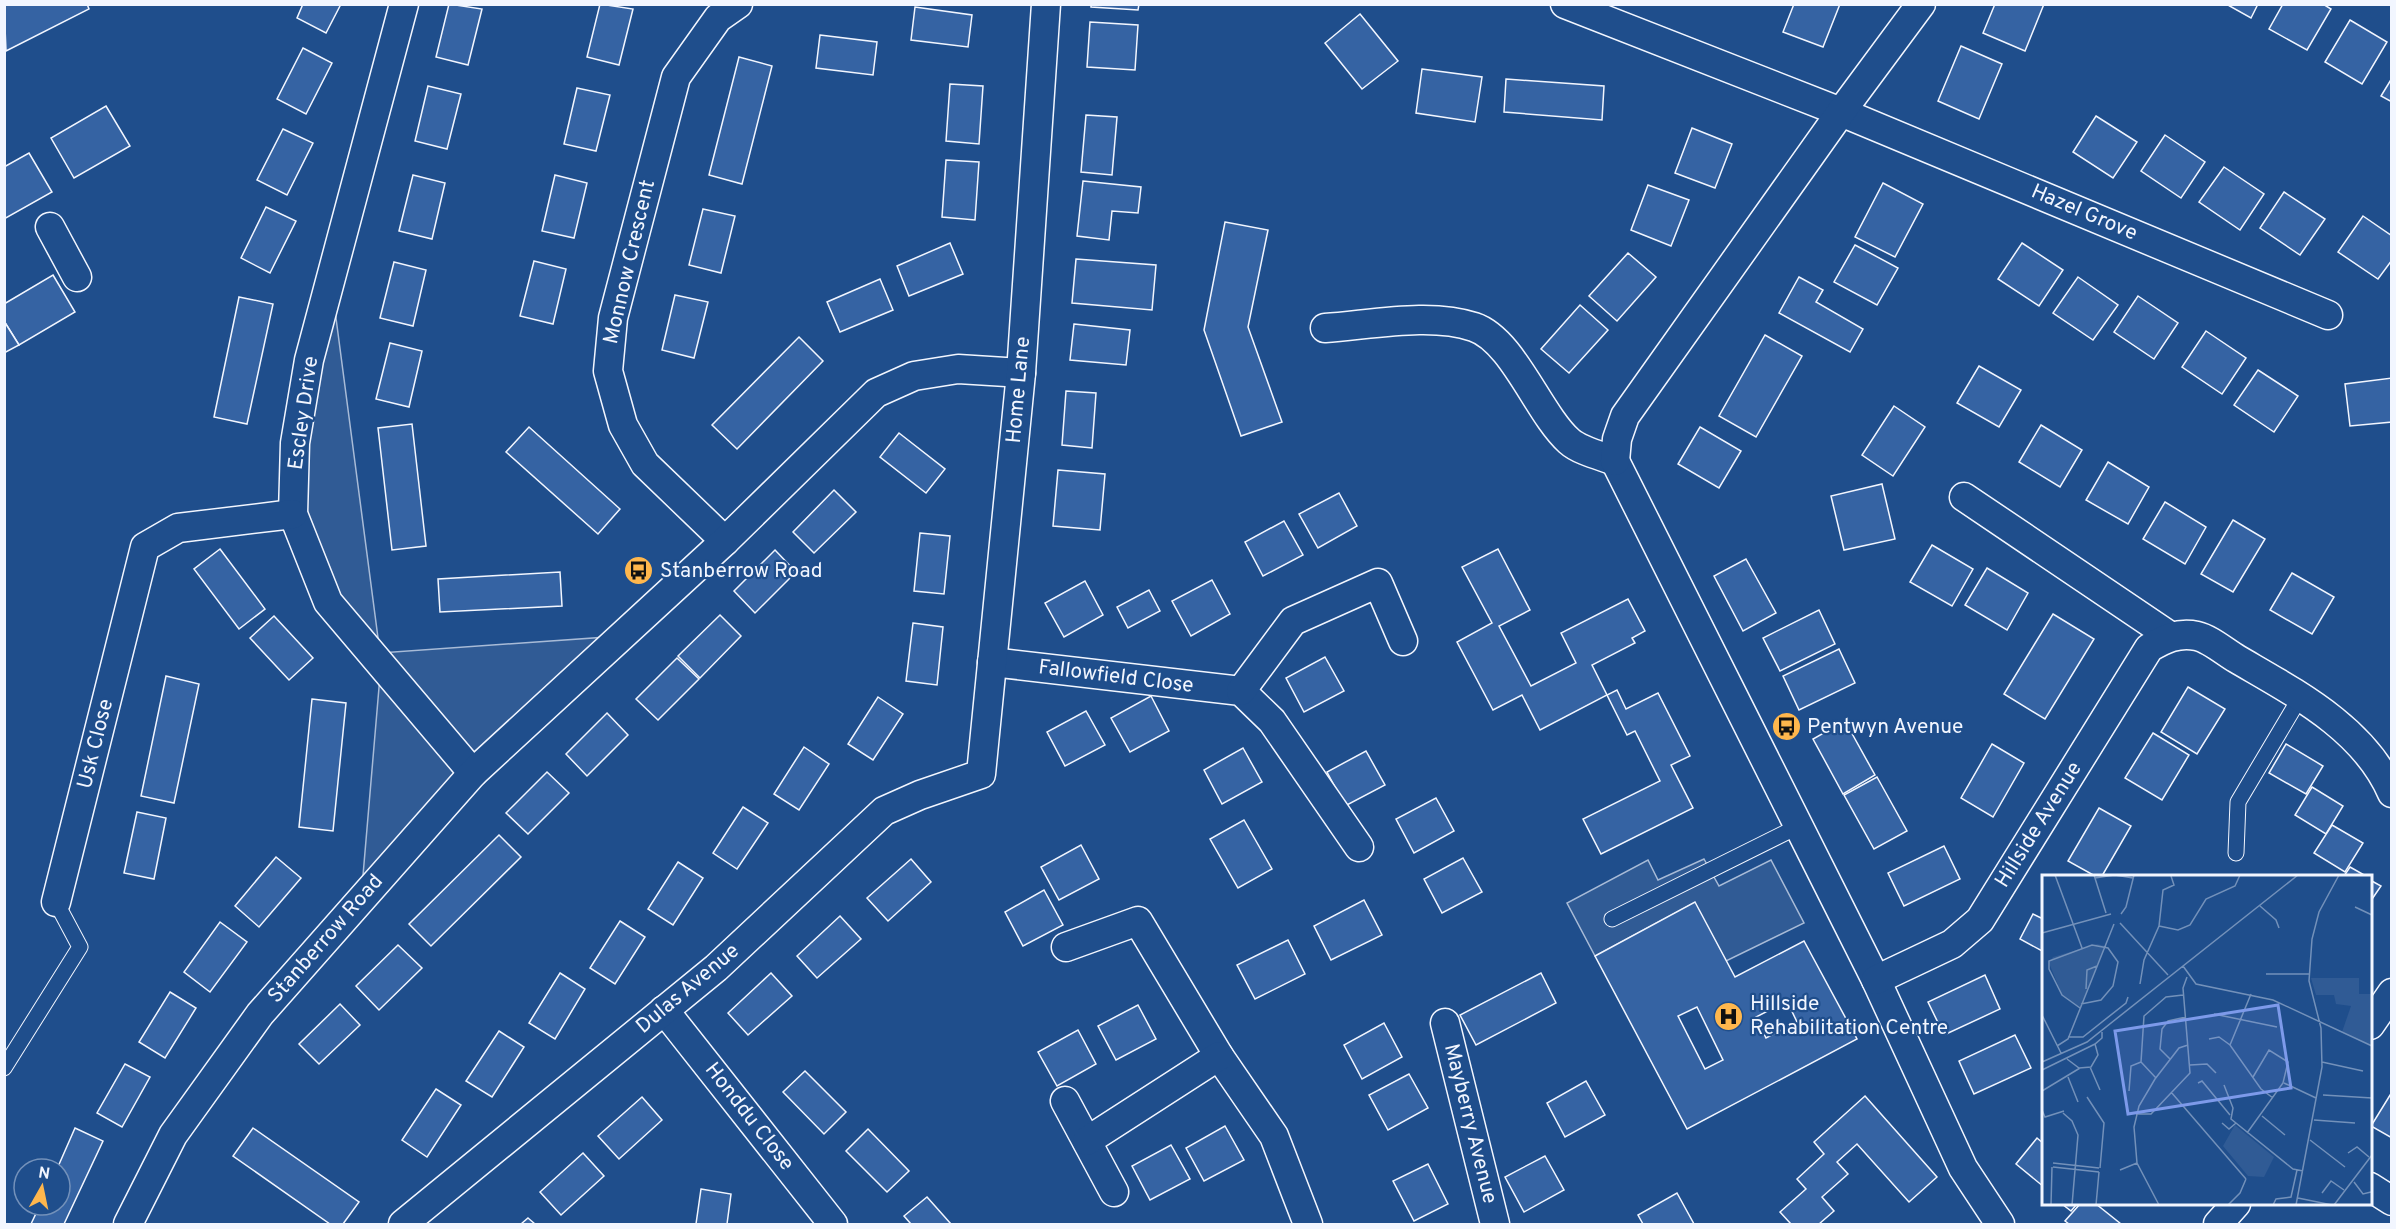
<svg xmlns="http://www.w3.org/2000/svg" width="2396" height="1229" viewBox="0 0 2396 1229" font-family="Overpass,sans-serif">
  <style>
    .built { fill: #305b95; stroke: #a8bbd7; stroke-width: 1.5 }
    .building { fill: #3563a3; stroke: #f2f6ff; stroke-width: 1.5; fill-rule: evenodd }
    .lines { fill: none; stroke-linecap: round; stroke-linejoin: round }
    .lane-casing { stroke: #f2f6ff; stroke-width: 17 }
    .street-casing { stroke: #f2f6ff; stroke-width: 31 }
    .lane { stroke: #1f4e8c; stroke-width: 15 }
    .street { stroke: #1f4e8c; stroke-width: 28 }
    .labels { text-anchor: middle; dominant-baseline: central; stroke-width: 4.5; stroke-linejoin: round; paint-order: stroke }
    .street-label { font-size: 21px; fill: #f2f6ff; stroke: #1f4e8c }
    .poi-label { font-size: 21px; fill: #f2f6ff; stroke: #1f4e8c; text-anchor: start }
    .inset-road { fill: none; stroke: #7391ba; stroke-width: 1.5 }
    .view { fill: #7d9aea; fill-opacity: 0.15; stroke: #7d9aea; stroke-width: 3 }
    .inset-edge { fill: none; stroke: #f2f6ff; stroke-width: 3 }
  </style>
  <rect width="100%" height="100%" fill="#1f4e8c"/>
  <g class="built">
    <path d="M331 280 380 653 622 636 361 899 381 664 328 602 293 514Z"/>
    <path d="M1704 859 1719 886 1771 860 1804 923 1726 961 1694 903 1595 956 1567 903 1648 860 1658 880Z"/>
  </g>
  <g class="building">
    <path d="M4 4H87L89 9 6 51Z"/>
    <path d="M303 4H341L326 33 297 18Z"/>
    <path d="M449 4 482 9 468 65 436 57Z"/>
    <path d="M600 4 633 9 619 65 587 57Z"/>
    <path d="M1091 4H1139L1138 10 1091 7Z"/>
    <path d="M1794 4H1840L1823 47 1783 32Z"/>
    <path d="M1995 4H2044L2025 51 1983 33Z"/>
    <path d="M2226 4H2258L2251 18Z"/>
    <path d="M2283 4H2323L2331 9 2307 50 2269 29Z"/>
    <path d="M915 7 972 15 968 47 911 40Z"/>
    <path d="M1360 14 1398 61 1362 89 1325 43Z"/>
    <path d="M2350 20 2387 42 2362 84 2325 62Z"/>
    <path d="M1090 22 1138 25 1135 70 1087 67Z"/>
    <path d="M820 35 877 42 873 75 816 68Z"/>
    <path d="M1961 46 2002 64 1979 119 1938 101Z"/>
    <path d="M303 48 332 63 306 114 277 99Z"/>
    <path d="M739 57 772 66 742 184 709 175Z"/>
    <path d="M1422 69 1482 77 1475 122 1416 113Z"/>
    <path d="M2392 78V102L2381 96Z"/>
    <path d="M1506 79 1604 86 1602 120 1504 112Z"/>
    <path d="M950 84 983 86 979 144 946 141Z"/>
    <path d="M428 86 461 94 447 149 415 141Z"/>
    <path d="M577 88 610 95 596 151 564 144Z"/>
    <path d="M106 106 130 146 74 178 51 138Z"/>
    <path d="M1086 115 1117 117 1112 175 1081 172Z"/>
    <path d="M2096 116 2137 142 2113 178 2073 152Z"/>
    <path d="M1692 128 1732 144 1715 188 1675 173Z"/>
    <path d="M283 129 313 143 287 195 257 180Z"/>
    <path d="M2165 135 2205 162 2181 198 2141 171Z"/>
    <path d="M29 153 52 192 4 219V167Z"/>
    <path d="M946 160 979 162 975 220 942 217Z"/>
    <path d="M2224 167 2264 194 2240 230 2199 202Z"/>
    <path d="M413 175 445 183 432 239 399 231Z"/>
    <path d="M555 175 587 183 574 238 542 231Z"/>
    <path d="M1083 181 1141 187 1138 213 1112 211 1109 240 1077 236Z"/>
    <path d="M1883 183 1923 204 1895 257 1855 237Z"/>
    <path d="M1648 185 1689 200 1671 246 1631 230Z"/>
    <path d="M2284 192 2325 219 2300 255 2260 228Z"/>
    <path d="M266 207 296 221 270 273 241 258Z"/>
    <path d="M703 209 735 216 721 273 689 265Z"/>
    <path d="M2363 216 2392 236V260L2378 279 2338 252Z"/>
    <path d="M1225 222 1268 230 1248 327 1282 422 1241 436 1204 330Z"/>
    <path d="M950 243 963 274 909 296 897 266Z"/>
    <path d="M2022 243 2063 270 2039 306 1998 279Z"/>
    <path d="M1855 245 1898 268 1877 305 1834 282Z"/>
    <path d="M1628 253 1656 277 1617 321 1589 296Z"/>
    <path d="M1076 259 1156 265 1152 310 1072 303Z"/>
    <path d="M534 261 566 269 553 324 520 316Z"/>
    <path d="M394 262 426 270 413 326 380 318Z"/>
    <path d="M53 275 75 312 19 345 4 321V304Z"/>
    <path d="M1799 277 1823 290 1816 302 1863 329 1850 352 1779 313Z"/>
    <path d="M2078 277 2118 305 2093 340 2053 313Z"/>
    <path d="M880 279 893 310 840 332 827 302Z"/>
    <path d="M675 295 708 302 694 358 662 350Z"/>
    <path d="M2138 296 2178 323 2154 359 2114 332Z"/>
    <path d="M239 297 273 304 247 424 214 417Z"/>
    <path d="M1580 305 1608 330 1569 373 1541 349Z"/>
    <path d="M4 321 19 345 4 353Z"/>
    <path d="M1074 324 1130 330 1126 365 1070 360Z"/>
    <path d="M2206 331 2246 358 2222 394 2182 367Z"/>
    <path d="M1765 335 1802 356 1756 437 1719 416Z"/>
    <path d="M799 337 823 361 737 449 712 425Z"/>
    <path d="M390 343 422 351 409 407 376 399Z"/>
    <path d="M1979 366 2021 390 1999 427 1957 403Z"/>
    <path d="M2258 370 2298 396 2274 432 2234 405Z"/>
    <path d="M2392 378V422L2350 426 2345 384Z"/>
    <path d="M1066 391 1096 393 1092 448 1062 445Z"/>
    <path d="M1894 406 1925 427 1893 476 1862 455Z"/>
    <path d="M412 424 426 546 392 550 378 428Z"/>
    <path d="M2041 425 2082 450 2060 487 2019 462Z"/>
    <path d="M529 427 620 509 598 534 506 452Z"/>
    <path d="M1700 427 1741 451 1719 488 1678 464Z"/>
    <path d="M899 433 945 469 926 493 880 457Z"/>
    <path d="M2108 462 2149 487 2128 524 2086 500Z"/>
    <path d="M1058 470 1105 474 1100 530 1053 526Z"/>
    <path d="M1882 484 1895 539 1844 550 1831 496Z"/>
    <path d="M834 490 856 512 814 553 793 532Z"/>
    <path d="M1339 493 1357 526 1318 548 1299 514Z"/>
    <path d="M2165 502 2206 527 2185 564 2143 539Z"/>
    <path d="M2233 520 2265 539 2233 592 2201 574Z"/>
    <path d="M1284 521 1303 555 1263 576 1245 542Z"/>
    <path d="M920 533 950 536 944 594 914 591Z"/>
    <path d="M1932 545 1973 569 1952 606 1910 582Z"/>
    <path d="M220 549 265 609 239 629 194 569Z"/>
    <path d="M1498 549 1530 610 1499 626 1531 686 1576 663 1561 633 1628 599 1645 631 1632 638 1635 643 1592 665 1607 695 1540 730 1522 695 1493 710 1457 642 1492 623 1462 567Z"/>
    <path d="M775 550 796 572 755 613 734 591Z"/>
    <path d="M1746 559 1776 613 1743 631 1714 576Z"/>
    <path d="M1987 568 2028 593 2007 630 1965 605Z"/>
    <path d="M560 572 562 606 440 612 438 579Z"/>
    <path d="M2292 573 2334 597 2312 634 2270 610Z"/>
    <path d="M1212 580 1230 614 1191 636 1172 601Z"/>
    <path d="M1085 581 1103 615 1064 637 1045 603Z"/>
    <path d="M1149 590 1160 611 1128 628 1117 607Z"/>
    <path d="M1819 610 1835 644 1780 671 1763 638Z"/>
    <path d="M2053 614 2094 639 2045 719 2004 694Z"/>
    <path d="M720 615 741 636 700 678 678 656Z"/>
    <path d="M274 616 313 658 289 680 250 638Z"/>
    <path d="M913 623 943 627 937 685 906 681Z"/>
    <path d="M1839 649 1855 683 1799 710 1783 676Z"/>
    <path d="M1325 657 1344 691 1304 712 1286 678Z"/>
    <path d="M677 658 699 679 658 720 636 699Z"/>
    <path d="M166 676 199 684 174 803 141 796Z"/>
    <path d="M2188 687 2225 709 2197 754 2161 732Z"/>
    <path d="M1617 690 1626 709 1658 693 1690 756 1671 765 1693 808 1601 854 1583 819 1660 781 1635 731 1627 735 1607 695Z"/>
    <path d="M1151 696 1169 731 1130 752 1111 718Z"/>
    <path d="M878 697 903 714 873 760 848 744Z"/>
    <path d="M312 699 346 703 333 831 299 827Z"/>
    <path d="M1086 711 1105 745 1065 766 1047 732Z"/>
    <path d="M607 713 628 735 587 776 566 754Z"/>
    <path d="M1845 721 1875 775 1843 794 1813 739Z"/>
    <path d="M2153 733 2189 755 2162 800 2125 778Z"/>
    <path d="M1992 744 2024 763 1993 817 1961 798Z"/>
    <path d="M2286 744 2323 766 2306 794 2269 773Z"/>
    <path d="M804 747 829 764 799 810 774 794Z"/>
    <path d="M1243 748 1262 782 1222 804 1204 770Z"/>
    <path d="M1366 751 1385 785 1345 806 1327 772Z"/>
    <path d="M547 772 569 793 528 834 506 813Z"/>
    <path d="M1877 777 1907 831 1874 849 1844 795Z"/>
    <path d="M2312 787 2343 806 2326 834 2295 815Z"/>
    <path d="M1436 798 1454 831 1414 853 1396 819Z"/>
    <path d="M743 807 768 823 737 869 713 853Z"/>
    <path d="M2099 808 2131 826 2102 876H2095L2068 861Z"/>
    <path d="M137 812 166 818 154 879 124 873Z"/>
    <path d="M1244 820 1272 869 1238 888 1210 839Z"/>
    <path d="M2332 825 2363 843 2345 872 2314 853Z"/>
    <path d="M499 835 521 857 431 946 409 924Z"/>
    <path d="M1081 845 1099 879 1059 900 1041 867Z"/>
    <path d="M1944 846 1960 879 1904 906 1888 873Z"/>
    <path d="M276 857 301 878 259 927 235 906Z"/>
    <path d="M1463 858 1482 892 1442 913 1424 879Z"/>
    <path d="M911 859 931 882 888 921 867 898Z"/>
    <path d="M678 862 703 878 673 925 648 909Z"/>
    <path d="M2350 867 2366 876H2344Z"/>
    <path d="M2370 880 2381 886 2370 902Z"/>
    <path d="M1044 890 1063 925 1023 946 1005 912Z"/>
    <path d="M1364 900 1382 935 1331 960 1314 926Z"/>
    <path d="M1695 902 1735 977 1804 941 1857 1039 1687 1129 1595 956ZM1787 1001 1797 1022 1766 1038 1756 1017ZM1697 1007 1723 1060 1705 1069 1678 1016Z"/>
    <path d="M2044 912V952L2020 939 2033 914 2041 918Z"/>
    <path d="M840 916 861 939 817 978 797 956Z"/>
    <path d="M620 921 645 937 615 984 590 968Z"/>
    <path d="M220 922 247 942 210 992 184 972Z"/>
    <path d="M1288 940 1305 974 1255 999 1237 965Z"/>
    <path d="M398 945 422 968 379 1010 356 986Z"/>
    <path d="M560 973 585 989 555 1039 529 1023Z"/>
    <path d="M771 973 792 996 748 1035 728 1013Z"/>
    <path d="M1541 973 1556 1003 1476 1045 1460 1015Z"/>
    <path d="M1985 975 2000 1009 1944 1035 1928 1002Z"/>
    <path d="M170 992 196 1008 165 1058 139 1042Z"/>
    <path d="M340 1004 360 1025 319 1064 299 1044Z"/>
    <path d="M1138 1005 1156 1039 1116 1060 1098 1026Z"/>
    <path d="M1384 1023 1402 1057 1362 1079 1344 1045Z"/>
    <path d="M1078 1030 1096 1064 1057 1086 1038 1052Z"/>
    <path d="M499 1031 524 1047 492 1097 466 1081Z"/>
    <path d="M2015 1035 2031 1068 1974 1094 1959 1061Z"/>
    <path d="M125 1064 150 1077 122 1127 97 1113Z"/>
    <path d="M805 1071 846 1112 824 1134 783 1092Z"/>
    <path d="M1409 1074 1428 1108 1388 1130 1369 1095Z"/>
    <path d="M1586 1081 1605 1115 1565 1137 1547 1103Z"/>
    <path d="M436 1089 461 1105 427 1157 402 1140Z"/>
    <path d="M2392 1092V1138L2371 1126Z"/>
    <path d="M1865 1096 1937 1177 1909 1202 1857 1144 1837 1162 1848 1174 1822 1197 1834 1211 1819 1224H1791L1780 1212 1806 1189 1797 1179 1824 1154 1814 1142Z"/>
    <path d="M642 1097 662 1120 619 1159 598 1136Z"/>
    <path d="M1225 1126 1244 1160 1204 1181 1186 1148Z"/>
    <path d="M75 1128 103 1141 64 1224H31L40 1205H60V1169H57Z"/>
    <path d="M253 1128 359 1202 343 1224H330L233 1156Z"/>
    <path d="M868 1129 909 1171 887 1192 846 1151Z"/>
    <path d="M2037 1138 2044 1144V1187L2016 1164Z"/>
    <path d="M1171 1145 1190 1179 1150 1200 1132 1166Z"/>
    <path d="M583 1153 604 1176 561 1215 540 1192Z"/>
    <path d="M1545 1156 1564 1190 1524 1212 1505 1177Z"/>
    <path d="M1428 1164 1448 1204 1414 1221 1393 1181Z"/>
    <path d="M701 1189 731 1194 727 1224H696Z"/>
    <path d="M1677 1193 1694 1224H1643L1638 1215Z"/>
    <path d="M927 1197 951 1224H911L904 1216Z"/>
    <path d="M2062 1204H2077L2071 1211Z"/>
    <path d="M2080 1204H2096L2121 1224H2069L2065 1221Z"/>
    <path d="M528 1218 535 1224H521Z"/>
  </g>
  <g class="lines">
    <defs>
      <g id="lane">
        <path d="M2236 853 2238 802 2301 696"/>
        <path d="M1612 919 1799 826"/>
        <path d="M4 1068 80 947 56 902"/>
      </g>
      <g id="street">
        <path d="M404 4 309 360 295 443 293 514 328 602 473 773"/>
        <path d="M1565 4 1841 112 2328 315"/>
        <path d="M50 227 77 277"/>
        <path d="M1325 328C1370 325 1431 312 1474 327 1513 340 1538 413 1569 441 1580 451 1602 456 1615 461"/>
        <path d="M1615 461 1876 980 1963 1168 2000 1224"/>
        <path d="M1615 461 1617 439 1625 416 1841 112 1921 4"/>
        <path d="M1964 497 2170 636"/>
        <path d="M725 541 645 464 623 425 608 371 613 318 676 77 718 18 738 4"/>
        <path d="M992 662 1241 691 1272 721 1359 847"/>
        <path d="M1241 691 1293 621 1378 583 1403 641"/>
        <path d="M56 902 145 547 178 528 293 514"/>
        <path d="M1066 947 1138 921 1219 1056 1274 1136 1308 1224"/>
        <path d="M1876 980 1952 944 1980 920 2149 648C2164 639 2178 632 2197 636 2210 639 2225 652 2237 659 2295 693 2364 728 2392 793"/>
        <path d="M664 1010 833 1224"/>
        <path d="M1445 1023 1495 1224"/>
        <path d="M2370 1025 2392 993"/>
        <path d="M1065 1101 1114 1192"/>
        <path d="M1087 1141 1219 1056"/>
        <path d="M2370 1187 2392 1201"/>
        <path d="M128 1224 173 1135 260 1014 473 773 725 541 876 393 914 376 958 369 1021 373"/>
        <path d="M403 1224 716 968 884 811 920 795 981 774 1021 373 1046 4"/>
        <path d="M2218 1224 2236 1204"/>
      </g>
    </defs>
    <use href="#lane" class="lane-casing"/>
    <use href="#street" class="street-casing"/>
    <use href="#lane" class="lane"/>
    <use href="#street" class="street"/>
  </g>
  <defs>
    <symbol id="bus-disc" viewBox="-11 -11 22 22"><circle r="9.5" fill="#ffb74d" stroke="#1f4e8c"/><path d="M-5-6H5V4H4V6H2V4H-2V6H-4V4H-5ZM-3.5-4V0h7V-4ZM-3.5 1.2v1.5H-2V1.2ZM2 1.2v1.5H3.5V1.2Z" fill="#111"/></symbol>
    <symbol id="hospital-disc" viewBox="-11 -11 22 22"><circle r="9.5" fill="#ffb74d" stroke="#1f4e8c"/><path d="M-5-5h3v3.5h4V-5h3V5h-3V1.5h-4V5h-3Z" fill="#111"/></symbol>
  </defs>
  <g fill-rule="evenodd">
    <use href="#bus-disc" x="622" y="554" width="33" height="33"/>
    <use href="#bus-disc" x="1770" y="710" width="33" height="33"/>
    <use href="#hospital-disc" x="1712" y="1000" width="33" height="33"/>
  </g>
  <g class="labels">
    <g class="street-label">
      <text transform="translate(2084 213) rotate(23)">Hazel Grove</text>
      <text transform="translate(630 262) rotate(-77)">Monnow Crescent</text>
      <text transform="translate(1019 390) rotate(-85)">Home Lane</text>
      <text transform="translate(304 413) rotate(-82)">Escley Drive</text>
      <text transform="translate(1116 677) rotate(7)">Fallowfield Close</text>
      <text transform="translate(96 744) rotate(-76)">Usk Close</text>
      <text transform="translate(2039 825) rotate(-58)">Hillside Avenue</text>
      <text transform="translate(326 939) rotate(-49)">Stanberrow Road</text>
      <text transform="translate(688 989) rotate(-40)">Dulas Avenue</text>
      <text transform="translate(749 1117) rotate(52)">Honddu Close</text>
      <text transform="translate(1470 1124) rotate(76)">Mayberry Avenue</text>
    </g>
    <g class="poi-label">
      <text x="660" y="571">Stanberrow Road</text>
      <text x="1807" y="727">Pentwyn Avenue</text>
      <text x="1750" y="1004">Hillside<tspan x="1750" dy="24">Rehabilitation Centre</tspan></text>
    </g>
  </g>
  <g transform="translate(2042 875)">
    <rect width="330" height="330" fill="#1f4e8c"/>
    <path d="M55 69 63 71 38 133 20 120 7 88 11 82ZM269 103H317V119H330V171L300 157 309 131 294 129 292 120H274ZM193 250 232 282 222 302 206 301 181 271Z" fill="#305b95"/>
    <path class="inset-road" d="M13 0 40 73M52 0 64 38M73 0 91 3M53 3 72 0M218 31 234 45 237 53M313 32 330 40M79 39 84 32 92 0M78 48 126 100M117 51 136 55 148 50 164 24 193 11 198 0M0 58 69 39M141 91 154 109 231 125 330 171M224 99H267M98 109 102 85 117 51 121 15 132 10 129 1M44 114 45 95 55 91M38 133 20 120 7 94V86L50 70 66 73 76 87 71 111 59 125 39 129M172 139 235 152M0 140 19 178M26 162H41L84 128 86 122M167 164 177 162 188 170 219 214 231 223M188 170 209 119M15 171 26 164 72 49M25 184 37 193 49 192 56 180 53 169M128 184 118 174 120 154 126 146 144 142M0 187 45 167 256 0M280 187 321 196M148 190 165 189 174 198M48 192 58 215M0 195 53 169 60 163V157M26 202 36 227M114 203 99 187 102 141 124 122 141 120M156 208 160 206 188 240M242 208 274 223M182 210 191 233 189 244 251 294 261 296M0 216 38 193M87 216 89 191 99 187M129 217 204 304M281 220 330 223M45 222 62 248 58 293M0 235 3 242 22 236M21 238 30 246 36 260 30 330M94 239H109L148 198 141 113 145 102M220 241 243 260M272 245 313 248M180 248 187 254 194 248M205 258 241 208 246 187 227 175 211 202M268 265 303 292M306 278 315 272 327 282M11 288 57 293M11 292 57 297M78 295 95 288M312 307 321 319 329 317M280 318 289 306 302 315M256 323 290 330M9 330 10 292M54 330 57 297M117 330 95 288 92 252 97 231 113 204 137 173 146 170M186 330 198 318 204 304M231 330 234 324 249 322 255 295M254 330 280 192 279 153 267 106 270 64 277 37 297 0M292 330 330 280"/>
    <path class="view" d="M236 130 249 213 86 239 73 156Z"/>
    <rect width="330" height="330" class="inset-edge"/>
  </g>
  <rect width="2396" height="1229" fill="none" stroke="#f2f6ff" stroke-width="12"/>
  <g transform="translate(42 1187) rotate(9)"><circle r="28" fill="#1f4e8c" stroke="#7391ba" stroke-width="1.5"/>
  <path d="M0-4.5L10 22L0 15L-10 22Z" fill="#ffb74d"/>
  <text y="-9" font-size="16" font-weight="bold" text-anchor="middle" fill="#f2f6ff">N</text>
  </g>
</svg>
